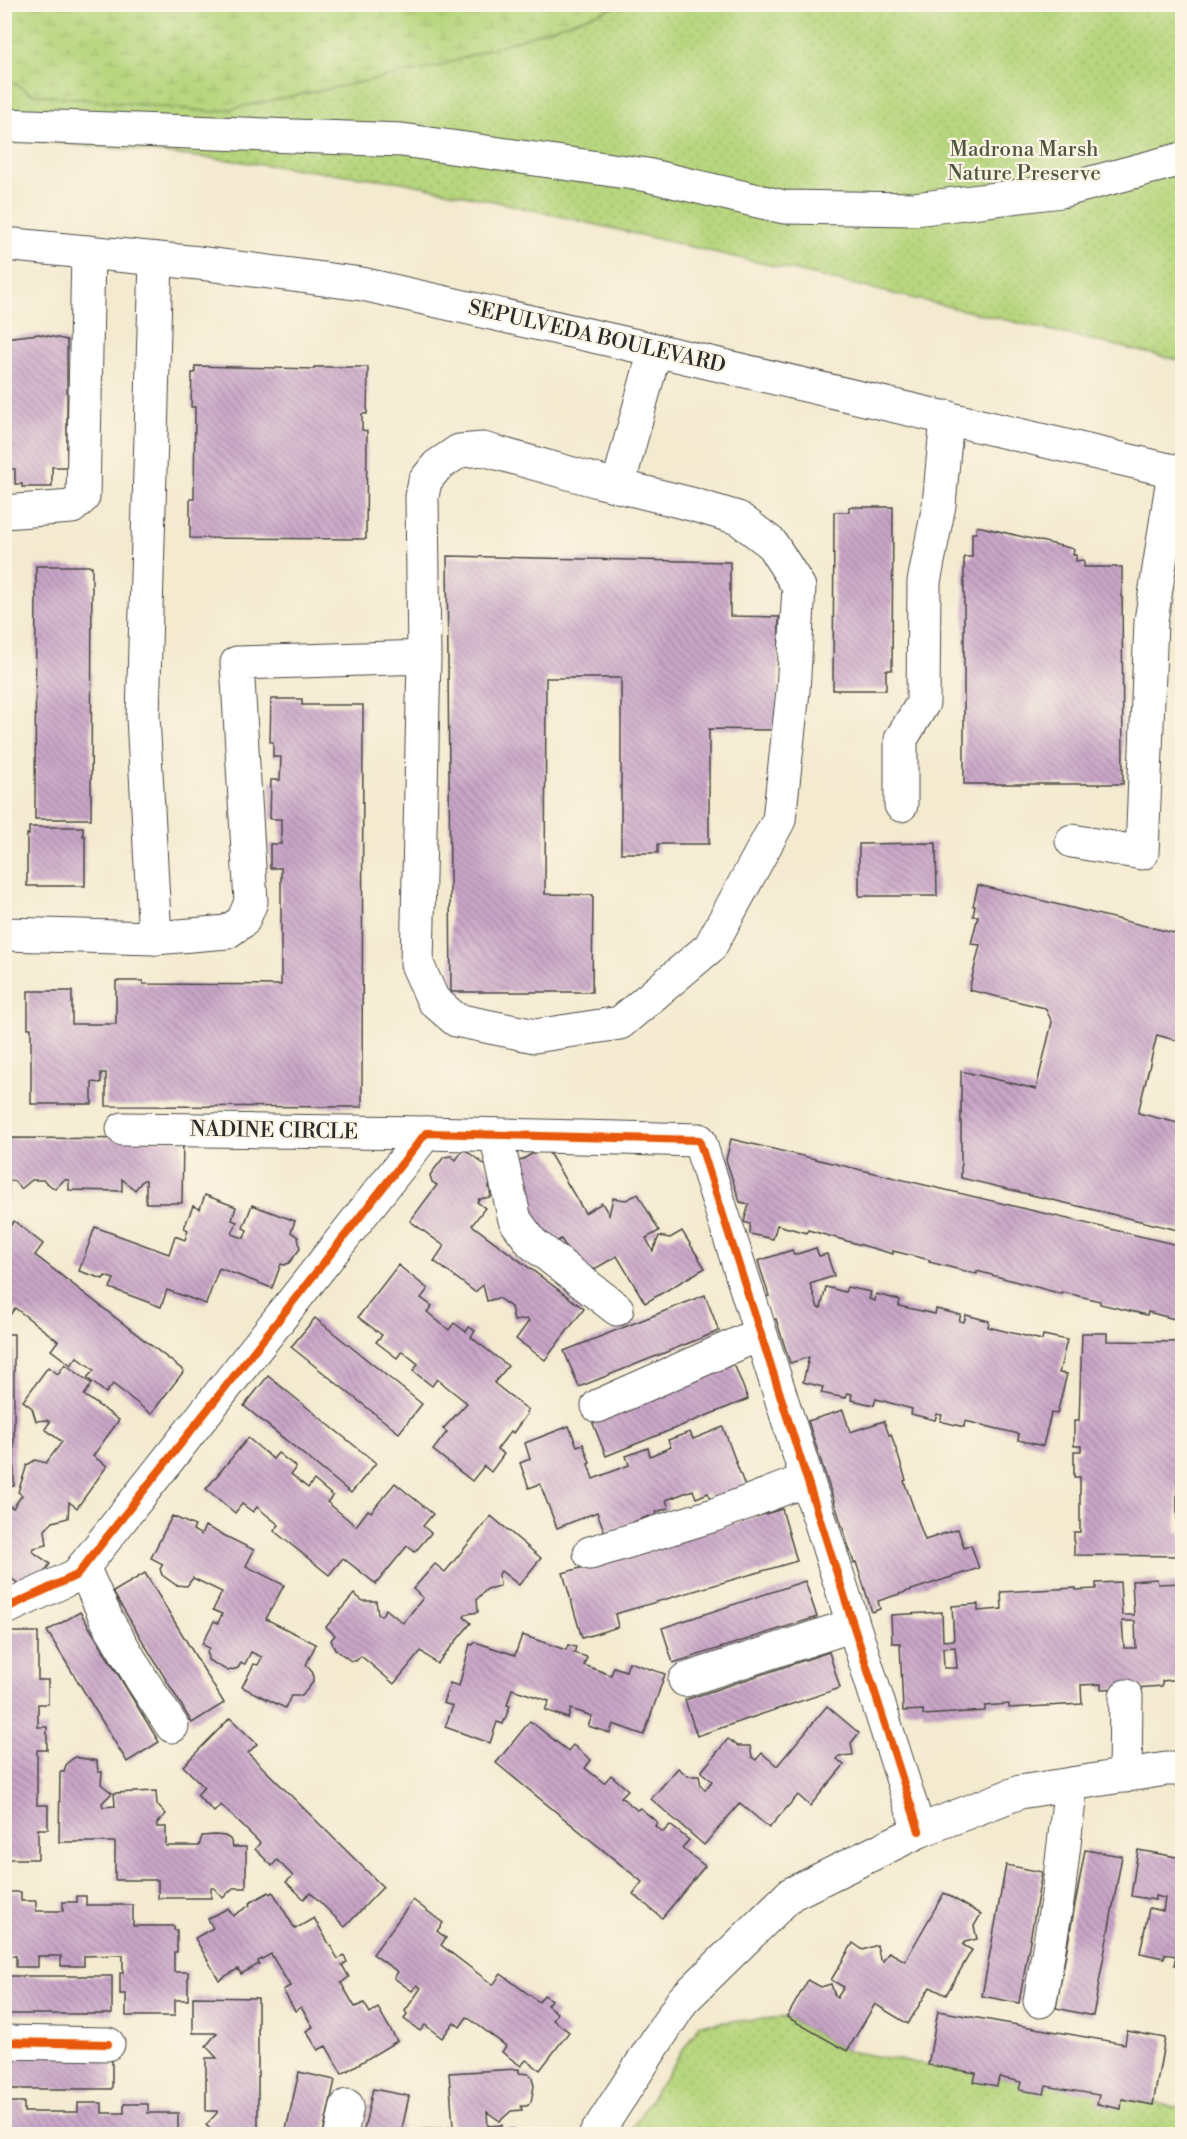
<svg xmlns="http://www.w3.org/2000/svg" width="1187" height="2139" viewBox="0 0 1187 2139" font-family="'Libre Bodoni',serif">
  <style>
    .grass { fill: url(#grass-dots); stroke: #718054; stroke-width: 1.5 }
    .wetland { fill: url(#wetland-marsh); stroke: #718054; stroke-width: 1.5 }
    .building { fill: url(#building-back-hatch); fill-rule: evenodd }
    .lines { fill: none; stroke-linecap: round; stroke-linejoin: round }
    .minor-casing { stroke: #494844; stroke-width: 35 }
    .major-casing { stroke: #494844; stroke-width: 35 }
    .minor { stroke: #fff; stroke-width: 33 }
    .major { stroke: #fff; stroke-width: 33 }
    .cycleway-casing { stroke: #fcf5e5; stroke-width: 11 }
    .cycleway { stroke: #e8590c; stroke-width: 8 }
    .labels { text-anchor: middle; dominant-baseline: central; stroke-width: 4.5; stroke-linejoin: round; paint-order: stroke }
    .park-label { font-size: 21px; fill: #4e5640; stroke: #fcf5e5 }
    .street-label { font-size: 21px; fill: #2b2b2b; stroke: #fcf5e5 }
  </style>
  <defs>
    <pattern id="grass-dots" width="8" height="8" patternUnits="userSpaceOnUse" patternTransform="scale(1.5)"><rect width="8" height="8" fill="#b7d67e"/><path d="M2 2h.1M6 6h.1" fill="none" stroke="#9eb86d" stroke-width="1.8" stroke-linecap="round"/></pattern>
    <pattern id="wetland-marsh" width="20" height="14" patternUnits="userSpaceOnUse" patternTransform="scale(1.5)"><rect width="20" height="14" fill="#b7d67e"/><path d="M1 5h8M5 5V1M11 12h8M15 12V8" fill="none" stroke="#9eb86d"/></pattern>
    <pattern id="building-back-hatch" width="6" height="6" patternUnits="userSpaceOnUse" patternTransform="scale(1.5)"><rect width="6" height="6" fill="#c9a5c8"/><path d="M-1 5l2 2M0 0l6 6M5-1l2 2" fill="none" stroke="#a387a3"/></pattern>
  </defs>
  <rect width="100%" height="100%" fill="#fcf5e5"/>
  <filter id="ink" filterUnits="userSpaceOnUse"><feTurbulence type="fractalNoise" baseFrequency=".0167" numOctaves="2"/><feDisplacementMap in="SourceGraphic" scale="12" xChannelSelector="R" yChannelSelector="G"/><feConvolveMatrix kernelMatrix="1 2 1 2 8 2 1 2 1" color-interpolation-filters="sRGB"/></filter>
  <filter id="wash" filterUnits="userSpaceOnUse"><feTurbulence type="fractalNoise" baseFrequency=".008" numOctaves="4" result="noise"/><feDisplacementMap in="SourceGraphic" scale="24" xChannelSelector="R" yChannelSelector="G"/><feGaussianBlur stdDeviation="1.35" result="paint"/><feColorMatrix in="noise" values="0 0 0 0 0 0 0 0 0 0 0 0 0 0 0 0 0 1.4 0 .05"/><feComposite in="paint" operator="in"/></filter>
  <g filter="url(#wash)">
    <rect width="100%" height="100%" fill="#f4ead0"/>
    <g class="grass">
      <path d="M5 5H1182V361L503 203 402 182 228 160 5 137Z"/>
      <path d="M787 2017 847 2051 1182 2108V2134H628L700 2024Z"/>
    </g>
    <path class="wetland" d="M5 4H622V5L436 67 215 112 32 94 5 78Z"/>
    <g id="blocks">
      <g class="building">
        <path d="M39 334 67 340V467H52V487H22V484H15V469H4V338Z"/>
        <path d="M195 366 314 369V367H368L367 414H362V430L367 431 366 539 190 538V499H194L195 407H191L192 373H195Z"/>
        <path d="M849 507H893L892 670H886V690H833L834 512H849Z"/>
        <path d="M977 526 1074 549 1073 555H1076V561L1084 560V567H1122L1123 784H964V557H972V533H976Z"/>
        <path d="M447 556 730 562V616L779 617 778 730 709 729V844H658V853H621V678H546L545 894 593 895 592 992H451Z"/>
        <path d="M36 566H92L91 819H35Z"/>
        <path d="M271 699H302V705H363L362 1107 106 1106V1073H101V1083L92 1082V1104H31V1028H28V991H72V1024H116V981H143V984L281 985V868H270V844H281V819H270L271 780H280L281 757H273V742H270Z"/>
        <path d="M29 827H83V836H85V886H27V834L29 835Z"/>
        <path d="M936 843 937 896H859V844Z"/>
        <path d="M978 885 1182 935V1042L1157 1035 1138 1113 1182 1124V1231L961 1178V1071L1036 1089 1052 1022 1045 1008 969 990 980 945 971 944 978 916H973L975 906H973Z"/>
        <path d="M4 1138 183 1139 182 1203H146V1180H143L135 1190 122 1179V1191L69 1190V1180H64L55 1189 43 1180H32L21 1189 14 1181 9 1180 8 1203H4Z"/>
        <path d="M731 1139 1182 1246V1321L1148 1312 1147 1315 1100 1304V1301L1062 1292V1294L977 1271V1274L929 1262 930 1260 893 1251V1254L808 1230 807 1233 777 1225 773 1239 750 1234V1224L744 1222 749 1204 740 1202 726 1160Z"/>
        <path d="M545 1146 585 1213 602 1203 609 1215 613 1198 626 1200 638 1194 659 1231 646 1238 653 1251 659 1236 670 1238 682 1231 705 1268 645 1303 617 1256 584 1275 561 1239 546 1248 519 1203 527 1199 508 1168Z"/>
        <path d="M464 1149 498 1175 489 1186 491 1197 479 1199 477 1202 485 1208 472 1225 584 1309 545 1360 516 1339 529 1321 527 1319 514 1321 511 1307 498 1298 487 1301 483 1285 475 1292 434 1261 444 1246 410 1221 437 1185 432 1182 430 1175 444 1157 451 1156 456 1160Z"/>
        <path d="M205 1195 236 1207 232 1220 237 1222 232 1234 244 1238 247 1230 243 1228 252 1205 295 1221 291 1232 298 1237 300 1249 289 1263 284 1265 281 1264 272 1288 219 1268 206 1304 167 1290 161 1307 110 1288 114 1279 105 1276 103 1279 79 1271 95 1227 169 1254 175 1236 185 1240 188 1230 184 1228 193 1206 200 1209Z"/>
        <path d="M14 1221 43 1244 35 1255 184 1371 151 1414 113 1384 106 1393 87 1378 94 1370 77 1357 71 1365 51 1350 58 1341 15 1308 10 1315 5 1311V1233Z"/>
        <path d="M816 1248 819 1256 827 1254 834 1276 810 1284 818 1308H821L826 1287 845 1292 847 1287 871 1292 869 1299 875 1301 876 1294 900 1300 899 1306 935 1314 936 1309 961 1315 959 1321 964 1322 966 1315 989 1321 988 1327 1042 1340 1043 1335 1067 1340 1059 1373 1067 1374 1057 1414 1051 1413 1043 1446 1018 1440 1019 1434 965 1421 964 1427 940 1421 942 1415 937 1414 935 1420 911 1414 912 1409 876 1399 874 1405 851 1400 852 1394 847 1393 846 1398 821 1393 823 1387 803 1382 809 1357 790 1363 776 1319 773 1320 766 1297 769 1296 758 1261 792 1250 794 1255Z"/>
        <path d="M398 1265 428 1289 421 1298 432 1306 427 1312 449 1330 454 1323 466 1332 469 1327 475 1331 471 1337 508 1366 494 1383 528 1410 526 1412 527 1414 513 1433 511 1431 497 1449 504 1454 491 1472 484 1466 472 1481 433 1450 447 1432 443 1429 467 1403 437 1379 432 1386 413 1371 418 1364 402 1351 397 1358 376 1342 382 1335 358 1317Z"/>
        <path d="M705 1295 719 1331 579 1387 564 1351Z"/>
        <path d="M315 1318 422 1404 399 1433 291 1347Z"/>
        <path d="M1082 1333H1107V1341L1182 1342V1366H1179L1178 1422H1182V1447H1176V1452H1182V1477H1177V1532H1182V1556L1074 1555V1532H1080V1477H1074V1451H1081V1446H1074V1421H1079Z"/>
        <rect x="4" y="1334" width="10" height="152"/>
        <path d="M65 1364 92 1384 84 1395 119 1420 93 1456 107 1466 77 1508 69 1502 68 1518 53 1522 45 1530 47 1545 34 1548 32 1551 50 1564 30 1592 4 1573V1503L13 1508 22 1495 18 1492 27 1465 35 1460 46 1463 62 1442 45 1429 50 1422 47 1420 36 1421 32 1408 23 1401 48 1367 58 1374Z"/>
        <path d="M734 1364 748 1399 606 1456 592 1421Z"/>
        <path d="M268 1376 376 1463 351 1493 244 1406Z"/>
        <path d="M843 1410 850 1432 884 1421 889 1435 891 1434 906 1480 904 1481 925 1540 958 1529 964 1548 971 1545 979 1568 878 1601 880 1609 872 1612 856 1562 854 1563 808 1421Z"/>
        <path d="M569 1426 577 1446 583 1444 590 1463 588 1464 593 1479 629 1465 626 1456 648 1448 650 1456 671 1447 668 1440 690 1432 693 1439 723 1427 746 1489 711 1502 708 1493 696 1498 693 1490 666 1500 669 1508 656 1512 658 1518 651 1521 649 1516 605 1533 597 1512 557 1528 540 1484 529 1488 520 1463 530 1459 525 1443Z"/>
        <path d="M248 1438 273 1459 278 1453 296 1467 291 1474 308 1488 314 1480 333 1496 327 1502 356 1526 368 1510 371 1512 395 1483 433 1514 423 1526 431 1533 415 1552 407 1546 376 1584 343 1558 329 1575 274 1531 279 1525 257 1507 253 1512 242 1504 235 1513 206 1489Z"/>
        <path d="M782 1509 797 1561 615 1614 618 1627 582 1638 563 1573Z"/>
        <path d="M172 1516 195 1526 193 1530 201 1535 205 1526 254 1550 246 1566 284 1585 266 1619 316 1644 306 1665 313 1673V1682L302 1696H291L285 1708 242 1687 254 1664 258 1665 262 1657 251 1652 245 1664 241 1663 238 1668 228 1671 208 1660 207 1652 209 1648 202 1644 214 1621 218 1623 222 1614 213 1610 222 1592 193 1578 187 1586 176 1585 162 1575 160 1569 163 1564 151 1558Z"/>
        <path d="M491 1516 541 1558 519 1585 501 1571 499 1574 500 1586 487 1589 477 1599 478 1612 466 1614 464 1617 471 1623 437 1664 421 1651 394 1684 361 1656 356 1661H351L335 1649 331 1640 335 1635 326 1627 354 1594 363 1601H376L378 1614 381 1616 386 1609 403 1623 423 1598 413 1589 435 1564 445 1572Z"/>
        <path d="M145 1573 224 1703 192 1723 113 1592Z"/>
        <path d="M1157 1579 1158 1584 1182 1583V1679L1162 1681V1686L1135 1688 1101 1689V1684L1081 1685 1082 1704 1009 1708V1704L985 1706V1711L923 1715V1710L903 1711 900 1643H892L891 1615 942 1612 943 1641 954 1640 952 1606 978 1604V1611L1002 1609 1001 1592 1076 1588V1590L1096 1589V1583L1120 1582 1122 1615H1134L1132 1581ZM1122 1621H1135L1136 1648H1124ZM955 1647 957 1668H944L943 1648Z"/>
        <path d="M805 1581 817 1617 673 1663 662 1628Z"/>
        <path d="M80 1612 159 1742 127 1762 47 1631Z"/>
        <path d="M4 1632H38V1680H48V1704H38V1727H47V1750H37V1805H48V1829H38V1859H4Z"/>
        <path d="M522 1635 566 1650 568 1645 576 1647 574 1653 587 1657 584 1665 611 1675 614 1667 626 1671 629 1662 665 1674 644 1735 613 1724 610 1733 588 1726 592 1716 571 1709 568 1718 545 1710 549 1701 512 1689 507 1705 510 1706 503 1724 497 1722 490 1743 445 1727 453 1706 443 1703 450 1683 459 1686 470 1644 473 1645 475 1642 515 1655Z"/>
        <path d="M829 1652 840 1688 697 1736 685 1700Z"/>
        <path d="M827 1706 859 1733 851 1743 853 1755 839 1756 837 1759 844 1765 810 1806 798 1795 769 1828 740 1803 704 1845 651 1799 678 1768 688 1776H699L701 1786 705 1790 712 1781 701 1772 728 1739 738 1746H750L752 1757 756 1760 762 1753 777 1766Z"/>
        <path d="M230 1718 257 1744 248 1753 383 1887 345 1927 310 1892 304 1899 286 1882 293 1876 277 1860 272 1866 255 1849 260 1843 221 1805 214 1812 197 1795 204 1787 183 1766Z"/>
        <path d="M530 1721 568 1751 573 1745 591 1760 585 1768 604 1783 611 1775 628 1790 621 1797 637 1810 640 1808 657 1822 655 1826 663 1832 670 1825 689 1840 682 1848 705 1866 662 1918 633 1894 642 1882 496 1763Z"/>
        <path d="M75 1757 97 1761 98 1772H102L101 1784 112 1793 102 1803 103 1807 115 1806 114 1793 156 1791 157 1805 166 1814 157 1823V1827H166V1846H199L202 1836 215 1835 225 1836 230 1839 233 1847H246V1888H233L223 1898 214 1888H211V1898H158V1880H115V1842H59L60 1772H64L67 1763Z"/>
        <path d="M1085 1850 1122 1856 1093 2016 1056 2008Z"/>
        <path d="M1138 1850 1182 1858V1967L1174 1965 1176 1956 1165 1954 1164 1958 1140 1953 1149 1908 1163 1911 1165 1898 1155 1896V1900L1131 1896Z"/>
        <path d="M1006 1865 1042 1872 1019 2003 982 1996Z"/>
        <path d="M4 1892H21V1901H36V1911H63V1902H77V1896H86V1905H133V1926H174V1930H177V1952H174V1972H188V2000H175V2016H126V1994H120V1973H123V1955L84 1956V1966H61V1956H38V1967H16V1956H4Z"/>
        <path d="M269 1892 270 1894 273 1892 295 1929 314 1918 338 1959 344 1955 347 1962 342 1965 349 1977 341 1983 355 2007 364 2003 370 2013 378 2008 397 2041 342 2074 326 2046 318 2050 306 2031 313 2027 301 2007 295 2011 283 1990 290 1986 271 1954 258 1961 259 1964 241 1974 238 1969 219 1980 195 1938 213 1928 208 1919 228 1908 233 1916 250 1905 249 1903Z"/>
        <path d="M944 1893 981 1914 974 1926 977 1939 965 1942 963 1945 972 1950 946 1995 930 1987 908 2024 875 2004 847 2051 787 2017 808 1980 821 1987 831 1984 835 1996 837 1998 844 1987 831 1980 853 1943 863 1950 877 1945 880 1959 883 1961 889 1952 905 1961Z"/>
        <path d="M413 1900 443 1923 437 1931 446 1938 441 1945 493 1985 501 1974 539 2002 544 1995 551 2000 547 2005 557 2013 553 2020 569 2032 540 2070 526 2060 521 2066 502 2052 506 2046 467 2017 460 2027 454 2022 442 2038 425 2025 420 2031 404 2019 407 2014 405 2011 421 1988 417 1985 412 1991 394 1978 398 1972 373 1954Z"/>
        <rect x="4" y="1976" width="108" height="38"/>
        <path d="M193 1997 258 1998V2134H215L206 2125 217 2113V2111H206V2058H217L206 2046 217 2033H193Z"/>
        <path d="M938 2011 1125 2044 1127 2031 1165 2038 1153 2105 1122 2099 1121 2109 1097 2104 1099 2095 1046 2086 1044 2094 1019 2090 1021 2082 999 2077 997 2086 974 2082 976 2073 928 2065Z"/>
        <path d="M4 2051 112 2052V2089H4Z"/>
        <path d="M519 2069V2073L529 2074 532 2077 534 2086 531 2102 527 2106H521L522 2110 511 2111 500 2121 487 2112 488 2126 502 2125V2129H514L515 2134H414V2130L453 2127 449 2073Z"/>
        <path d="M299 2072 335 2080 323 2134H285Z"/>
        <path d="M373 2089 409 2096 401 2134H363Z"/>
        <path d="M4 2102H24V2112H78V2103H102V2113H124V2104H148V2113H178V2134H4Z"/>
      </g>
    </g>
  </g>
  <g filter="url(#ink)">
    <use href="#blocks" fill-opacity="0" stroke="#494844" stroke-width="1.5"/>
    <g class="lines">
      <defs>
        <g id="minor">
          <path d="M4 125 402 140 647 175 784 207 915 209 1061 191 1182 159"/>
          <path d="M618 486 655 350"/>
          <path d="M4 512 72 507 83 497 88 252"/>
          <path d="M901 805V739L923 703 924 582 939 505 947 417"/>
          <path d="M1072 841 1142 853 1151 621 1174 471"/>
          <path d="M4 934 155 938 143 717 156 259"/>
          <path d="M155 938 227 932 243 921 251 902 237 663 424 657 422 497 425 481 437 466 459 451 483 449 598 481 691 504 738 518 771 543 799 587 793 691 779 820 710 947 620 1023 535 1036 456 1020 433 1000 417 964 424 657"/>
          <path d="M123 1129 426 1133"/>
          <path d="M496 1135 515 1220 532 1243 617 1309"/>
          <path d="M598 1406 760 1334"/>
          <path d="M590 1553 714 1515 806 1480"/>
          <path d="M83 1567 107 1620 142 1680 172 1726"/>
          <path d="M4 1609 77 1575 426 1133 699 1140 919 1831"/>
          <path d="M685 1680 853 1625"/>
          <path d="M1125 1776 1126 1696"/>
          <path d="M1040 2001 1058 1895 1071 1784"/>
          <path d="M4 2042 108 2044"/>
          <path d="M341 2134 347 2106"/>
          <path d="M596 2134 683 2000 791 1894 919 1831 1020 1792 1166 1769H1182"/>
        </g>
        <path id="major" d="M4 244 199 263 362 284 655 350 1182 473"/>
      </defs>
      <use href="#minor" class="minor-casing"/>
      <use href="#major" class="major-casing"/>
      <use href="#minor" class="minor"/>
      <use href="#major" class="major"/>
      <defs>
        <g id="cycleway">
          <path d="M4 1609 77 1575 426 1133 699 1140 919 1831"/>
          <path d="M4 2042 108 2044"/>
        </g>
      </defs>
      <use href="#cycleway" class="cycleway-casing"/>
      <use href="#cycleway" class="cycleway"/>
    </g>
  </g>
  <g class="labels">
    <g class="park-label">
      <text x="1024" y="150">Madrona Marsh<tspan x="1024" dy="24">Nature Preserve</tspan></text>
    </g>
    <g class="street-label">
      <text transform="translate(597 337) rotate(13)">SEPULVEDA BOULEVARD</text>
      <text transform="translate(274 1131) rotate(1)">NADINE CIRCLE</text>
    </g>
  </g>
  <rect width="1187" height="2139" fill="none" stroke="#fcf5e5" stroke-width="24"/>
</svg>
